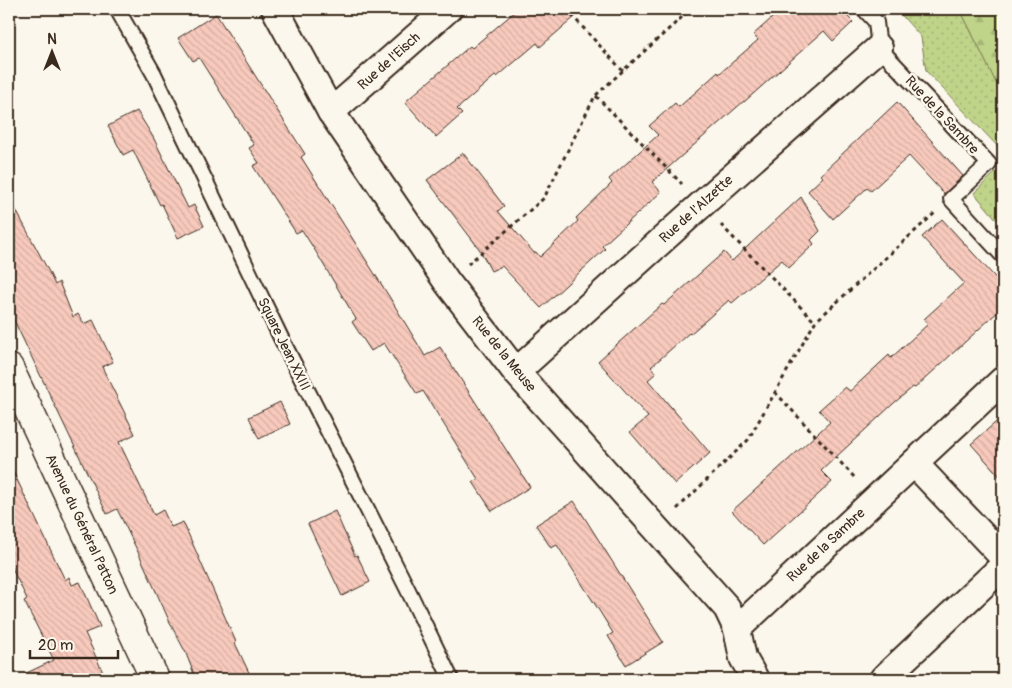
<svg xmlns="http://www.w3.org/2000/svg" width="1012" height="688" viewBox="0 0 1012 688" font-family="Pangolin,sans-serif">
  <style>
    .grass { fill: url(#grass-dots); stroke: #7d7e54 }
    .forest { fill: url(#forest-firs); stroke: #7d7e54 }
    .building { fill: url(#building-back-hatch); stroke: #3b2a1e }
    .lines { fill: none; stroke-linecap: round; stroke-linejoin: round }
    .lane-casing { stroke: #3b2a1e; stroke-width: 18 }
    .street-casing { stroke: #3b2a1e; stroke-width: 30 }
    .secondary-casing { stroke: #3b2a1e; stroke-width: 31 }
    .path { stroke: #3b2a1e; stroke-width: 3; stroke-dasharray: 4 4; stroke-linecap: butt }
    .lane { stroke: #fbf7ec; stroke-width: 14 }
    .street { stroke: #fbf7ec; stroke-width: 26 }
    .secondary { stroke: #fbf7ec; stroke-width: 28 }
    .labels { text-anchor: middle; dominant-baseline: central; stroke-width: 5; stroke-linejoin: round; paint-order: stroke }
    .street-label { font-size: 14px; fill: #3b2a1e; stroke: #fbf7ec }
  </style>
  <defs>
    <pattern id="grass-dots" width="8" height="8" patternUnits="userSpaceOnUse" patternTransform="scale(1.25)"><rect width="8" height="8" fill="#bfd389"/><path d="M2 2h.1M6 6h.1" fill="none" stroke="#a5b576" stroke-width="1.8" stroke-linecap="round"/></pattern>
    <pattern id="forest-firs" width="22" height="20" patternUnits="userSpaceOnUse" patternTransform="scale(1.25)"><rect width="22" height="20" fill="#bfd389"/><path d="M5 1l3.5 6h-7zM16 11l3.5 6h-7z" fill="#a5b576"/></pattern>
    <pattern id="building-back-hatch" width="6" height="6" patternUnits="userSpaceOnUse" patternTransform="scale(1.25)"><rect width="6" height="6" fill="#f8cabd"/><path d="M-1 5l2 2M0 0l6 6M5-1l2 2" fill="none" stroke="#d6aea2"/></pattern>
  </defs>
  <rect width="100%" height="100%" fill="#fbf7ec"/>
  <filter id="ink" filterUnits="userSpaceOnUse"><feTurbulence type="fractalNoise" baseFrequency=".02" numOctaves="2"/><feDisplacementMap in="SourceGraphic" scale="10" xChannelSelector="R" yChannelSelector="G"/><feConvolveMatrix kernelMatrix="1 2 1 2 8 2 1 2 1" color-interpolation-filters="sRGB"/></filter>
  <g filter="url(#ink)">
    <g class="grass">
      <path d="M896 9H960L1003 97V152L926 71 921 37Z"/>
      <path d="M1003 165V227L974 193Z"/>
    </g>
    <path class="forest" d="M960 9H1001L1003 15V97Z"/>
    <g class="building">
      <path d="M518 9H584L540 47 537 43 497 77 496 75 457 109 462 114 436 137 405 102 470 46 472 48Z"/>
      <path d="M782 9H849L844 13 853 22 833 41 824 31 744 102V101L652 182 661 192 602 246 605 249 541 308 502 266 491 271 480 250 427 180 463 153 504 206 498 211 534 253 536 252 540 257 578 221 576 218 612 183 609 179 658 135 649 126 675 103 679 107 718 72 719 74 758 40 753 35Z"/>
      <path d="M216 14 305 154 301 157 390 298 425 356 440 347 530 487 492 511 473 482 478 479 423 391 417 394 384 343 371 351 352 322 356 319 316 252 302 230 296 233 253 166 259 163 249 148 254 145 199 58 193 61 178 38Z"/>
      <path d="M897 102 963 176 944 194 909 156 871 191 867 188 833 219 808 191 823 177 820 175Z"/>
      <path d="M137 111 153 137 188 208 194 205 204 226 178 238 162 204 160 205 133 150 123 155 108 126Z"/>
      <path d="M9 197 49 272 55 285 59 282 73 317 78 314 84 324 93 320 113 362 102 367 135 434 119 442 154 515 163 510 171 527 183 522 236 642 235 643 252 679H196L185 651 173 629 139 554 117 509 107 514 9 310Z"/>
      <path d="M801 197 820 231 811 240 814 244 789 268 782 260 732 303 729 300 690 334 689 333 651 367 656 373 648 380 710 453 675 484 630 432 648 417 598 361 662 304 664 305 724 252 732 261Z"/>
      <path d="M942 219 1003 286V307L915 388 913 387 894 403 821 471 832 482 763 545 732 511 830 422 819 410 845 387 850 391 889 355 891 358 928 324 924 319 964 283 922 237Z"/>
      <path d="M280 402 290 424 259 439 249 417Z"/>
      <path d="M1003 416V480L971 444Z"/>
      <path d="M9 463 65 580 69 577 72 585 80 582 100 627 85 633 106 679H14L54 660 24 601 27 599 9 562Z"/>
      <path d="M574 501 663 642 626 665 608 636 613 633 600 612 557 545 551 548 536 525Z"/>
      <path d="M335 511 355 556 357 555 370 582 342 596 308 524Z"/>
    </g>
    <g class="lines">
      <defs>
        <g id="lane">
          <path d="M117 9 154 74 281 338 408 590 451 679"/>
          <path d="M864 9 876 22 879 48 989 164 951 199 1003 256"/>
        </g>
        <g id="street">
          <path d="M275 9 331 112 447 282 516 372 727 608 737 629 743 658 755 679"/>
          <path d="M331 112 448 9"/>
          <path d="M516 372 702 204 879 48"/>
          <path d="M914 463 1003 380"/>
          <path d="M737 629 914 463 1003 557"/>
          <path d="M883 679 1003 566"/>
        </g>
        <path id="secondary" d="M9 368 155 679"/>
      </defs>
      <use href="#lane" class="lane-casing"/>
      <use href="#street" class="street-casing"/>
      <use href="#secondary" class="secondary-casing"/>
      <g class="path">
        <path d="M566 9 623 71"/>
        <path d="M596 96 682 184"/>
        <path d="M721 225 815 322"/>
        <path d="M468 264 544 198 595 96 691 9"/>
        <path d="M775 392 856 479"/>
        <path d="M677 509 748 440 815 322 936 212"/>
      </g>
      <use href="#lane" class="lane"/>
      <use href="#street" class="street"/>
      <use href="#secondary" class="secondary"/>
    </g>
  </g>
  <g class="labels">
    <g class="street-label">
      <text transform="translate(389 61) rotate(-42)">Rue de l'Eisch</text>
      <text transform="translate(942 115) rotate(47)">Rue de la Sambre</text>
      <text transform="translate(696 209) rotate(-42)">Rue de l'Alzette</text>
      <text transform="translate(284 344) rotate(64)">Square Jean XXIII</text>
      <text transform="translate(504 354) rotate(51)">Rue de la Meuse</text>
      <text transform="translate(82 524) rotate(65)">Avenue du Général Patton</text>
      <text transform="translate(826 545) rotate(-43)">Rue de la Sambre</text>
    </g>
  </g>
  <rect width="1012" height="688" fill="none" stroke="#fbf7ec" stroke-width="30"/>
  <rect x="15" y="15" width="982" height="658" fill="none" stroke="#3b2a1e" stroke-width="2" filter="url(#ink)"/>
  <g transform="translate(52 52)" stroke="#fbf7ec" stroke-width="4" paint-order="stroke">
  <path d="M0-4L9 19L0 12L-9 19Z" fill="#3b2a1e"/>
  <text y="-8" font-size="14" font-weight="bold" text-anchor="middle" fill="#3b2a1e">N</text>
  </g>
  <path d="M30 650v8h88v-8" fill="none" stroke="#3b2a1e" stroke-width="2.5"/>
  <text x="38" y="650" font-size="15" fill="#3b2a1e" stroke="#fbf7ec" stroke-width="4" paint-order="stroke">20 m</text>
</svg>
